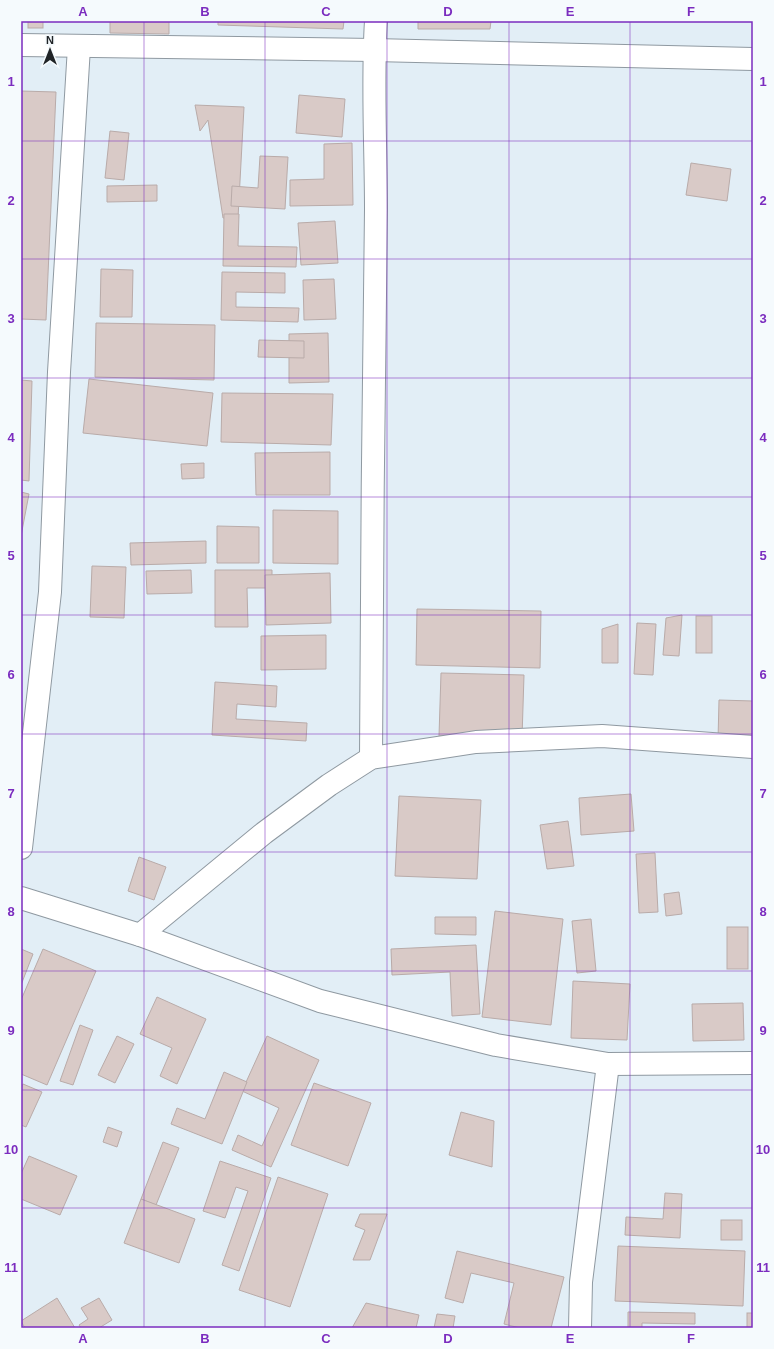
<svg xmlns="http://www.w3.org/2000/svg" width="774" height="1349" viewBox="0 0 774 1349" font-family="Arial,sans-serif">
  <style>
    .building { fill: #d9cac7; stroke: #b9aba9 }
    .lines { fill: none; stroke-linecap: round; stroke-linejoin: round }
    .minor-casing { stroke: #8f99a1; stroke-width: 24 }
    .minor { stroke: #fff; stroke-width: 22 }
    .grid { fill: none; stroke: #7b2cbf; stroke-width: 1; stroke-opacity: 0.55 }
    .neatline { fill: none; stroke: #7b2cbf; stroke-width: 1.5 }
    .grid-label { font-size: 13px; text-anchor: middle; font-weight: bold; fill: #7b2cbf }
  </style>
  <rect width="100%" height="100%" fill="#e2eef6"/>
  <g class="building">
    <rect x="28" y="21" width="15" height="7"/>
    <path d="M110 21H169V34L110 33Z"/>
    <path d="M218 21H344L343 29 218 25Z"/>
    <path d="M418 21H491L490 29H418Z"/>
    <path d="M21 91 56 92 46 320 21 319Z"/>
    <path d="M299 95 345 99 342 137 296 133Z"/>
    <path d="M195 105 244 107 238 218H223L208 120 200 131Z"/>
    <path d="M110 131 129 133 124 180 105 178Z"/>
    <path d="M352 143 353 205 290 206V180L324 179V144Z"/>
    <path d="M260 156 288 157 285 209 231 206 232 186 258 188Z"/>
    <path d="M691 163 731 169 727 201 686 195Z"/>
    <path d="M157 185V201L107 202V186Z"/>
    <path d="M224 214H239L238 246 297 247 296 267 223 266Z"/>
    <path d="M335 221 338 263 301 265 298 223Z"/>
    <path d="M101 269 133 270 132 317H100Z"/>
    <path d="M222 272 285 273V293L236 292V307L299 308 298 322 221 320Z"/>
    <path d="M334 279 336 319 304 320 303 280Z"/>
    <path d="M96 323 215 325 214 380 95 377Z"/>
    <path d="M328 333 329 382 289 383V334Z"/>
    <path d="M259 340 304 341V358L258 357Z"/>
    <path d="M89 379 213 393 207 446 83 433Z"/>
    <path d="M21 380 32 381 29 481 21 480Z"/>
    <path d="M222 393 333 394 331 445 221 442Z"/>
    <path d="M330 452V495H256L255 453Z"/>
    <path d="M204 463V478L182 479 181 464Z"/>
    <path d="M21 492 29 494 21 536Z"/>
    <path d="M273 510 338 511V564L273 563Z"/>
    <path d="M217 526 259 527V563H217Z"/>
    <path d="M206 541V563L131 565 130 543Z"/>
    <path d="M92 566 126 567 124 618 90 617Z"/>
    <path d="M191 570 192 593 147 594 146 571Z"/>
    <path d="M215 570H272V588H247L248 627H215Z"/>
    <path d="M330 573 331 623 266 625 265 575Z"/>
    <path d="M417 609 541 611 540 668 416 665Z"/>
    <path d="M682 615 679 656 663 655 666 618Z"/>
    <rect x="696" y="616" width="16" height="37"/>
    <path d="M637 623 656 624 653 675 634 674Z"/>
    <path d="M618 624V663H602V629Z"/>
    <path d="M326 635V669L261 670V636Z"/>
    <path d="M441 673 524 675 522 738 439 736Z"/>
    <path d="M215 682 277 686 276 707 237 704 236 719 307 723 306 741 212 735Z"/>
    <path d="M719 700 753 701V740H718Z"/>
    <path d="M631 794 634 831 581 835 579 798Z"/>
    <path d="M399 796 481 800 477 879 395 876Z"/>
    <path d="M568 821 574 866 547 869 540 825Z"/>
    <path d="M655 853 658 912 639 913 636 854Z"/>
    <path d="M139 857 166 867 154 900 128 891Z"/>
    <path d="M679 892 682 914 666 916 664 894Z"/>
    <path d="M495 911 563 919 551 1025 482 1017Z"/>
    <path d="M435 917H476V935L435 934Z"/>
    <path d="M591 919 596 971 577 973 572 921Z"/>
    <rect x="727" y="927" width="21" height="42"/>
    <path d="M476 945 480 1014 452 1016 450 972 392 975 391 949Z"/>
    <path d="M21 949 33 954 21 985Z"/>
    <path d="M43 949 96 971 47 1085 21 1074V1000Z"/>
    <path d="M573 981 630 984 627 1040 571 1038Z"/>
    <path d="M157 997 206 1019 177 1084 160 1076 172 1048 140 1034Z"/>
    <path d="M743 1003 744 1040 693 1041 692 1004Z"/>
    <path d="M80 1025 93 1030 73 1085 60 1081Z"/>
    <path d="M117 1036 134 1044 115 1083 98 1075Z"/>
    <path d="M267 1036 319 1060 271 1167 232 1150 238 1135 262 1146 279 1108 242 1091Z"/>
    <path d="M224 1072 247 1082 222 1144 171 1124 177 1108 205 1119Z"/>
    <path d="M314 1083 371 1103 348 1166 291 1145Z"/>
    <path d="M23 1084 42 1092 26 1127 21 1125V1088Z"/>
    <path d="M461 1112 494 1121 492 1167 449 1155Z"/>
    <path d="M108 1127 122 1132 117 1147 103 1142Z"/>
    <path d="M163 1142 179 1148 156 1205 141 1199Z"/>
    <path d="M29 1156 77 1176 60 1215 21 1199V1174Z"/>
    <path d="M220 1161 271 1178 239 1271 222 1265 248 1191 236 1187 225 1218 203 1211Z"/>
    <path d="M278 1177 328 1194 290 1307 239 1290Z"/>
    <path d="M665 1193 682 1194 680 1238 625 1235 626 1217 663 1219Z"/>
    <path d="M141 1199 195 1219 179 1263 124 1243Z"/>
    <path d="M360 1214H387L370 1260H353L365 1230 355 1226Z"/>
    <rect x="721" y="1220" width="21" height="20"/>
    <path d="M618 1246 745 1251 743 1306 615 1301Z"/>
    <path d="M457 1251 564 1277 551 1328H520L504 1324 514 1283 471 1273 463 1303 445 1298Z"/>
    <path d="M57 1298 75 1328H25L21 1321Z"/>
    <path d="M99 1298 112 1320 99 1328H81L79 1325 88 1319 81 1308Z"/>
    <path d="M366 1303 419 1315 416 1328H352Z"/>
    <path d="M628 1312 695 1313V1324L642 1323V1328H628Z"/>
    <rect x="747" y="1313" width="6" height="15"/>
    <path d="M437 1314 455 1316 453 1328H434Z"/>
  </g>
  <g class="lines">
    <defs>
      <g id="minor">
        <path d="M21 45 374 50 753 59"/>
        <path d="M371 758C372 575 373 393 376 210 376 147 372 84 376 21"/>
        <path d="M21 848 50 592 59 372 79 47"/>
        <path d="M21 898 140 935 320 1001 496 1045 608 1064 753 1063"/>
        <path d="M140 935 264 833 329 785 371 758 476 742 602 736 753 747"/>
        <path d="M580 1328 581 1282 608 1064"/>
      </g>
    </defs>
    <use href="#minor" class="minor-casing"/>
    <use href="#minor" class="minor"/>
  </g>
  <path class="grid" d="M144 21V1328M265 21V1328M387 21V1328M509 21V1328M630 21V1328M21 141H753M21 259H753M21 378H753M21 497H753M21 615H753M21 734H753M21 852H753M21 971H753M21 1090H753M21 1208H753"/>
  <rect width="774" height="1349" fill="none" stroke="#f5fafd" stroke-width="44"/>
  <g transform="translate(50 50)" stroke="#f5fafd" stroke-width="3" paint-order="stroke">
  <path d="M0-3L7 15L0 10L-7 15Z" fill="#202427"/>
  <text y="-6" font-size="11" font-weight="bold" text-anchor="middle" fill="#202427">N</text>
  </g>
  <rect x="22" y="22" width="730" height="1305" class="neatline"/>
  <g class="grid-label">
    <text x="83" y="16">A</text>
    <text x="205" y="16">B</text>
    <text x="326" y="16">C</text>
    <text x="448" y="16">D</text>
    <text x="570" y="16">E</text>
    <text x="691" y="16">F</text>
    <text x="11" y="86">1</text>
    <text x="763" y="86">1</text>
    <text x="11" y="205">2</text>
    <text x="763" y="205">2</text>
    <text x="11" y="323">3</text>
    <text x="763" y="323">3</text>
    <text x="11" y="442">4</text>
    <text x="763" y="442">4</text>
    <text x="11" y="560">5</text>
    <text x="763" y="560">5</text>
    <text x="11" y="679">6</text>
    <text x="763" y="679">6</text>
    <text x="11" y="798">7</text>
    <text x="763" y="798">7</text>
    <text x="11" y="916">8</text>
    <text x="763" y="916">8</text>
    <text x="11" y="1035">9</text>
    <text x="763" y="1035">9</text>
    <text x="11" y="1154">10</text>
    <text x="763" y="1154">10</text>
    <text x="11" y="1272">11</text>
    <text x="763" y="1272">11</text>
    <text x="83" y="1343">A</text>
    <text x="205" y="1343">B</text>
    <text x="326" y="1343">C</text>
    <text x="448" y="1343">D</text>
    <text x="570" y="1343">E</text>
    <text x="691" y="1343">F</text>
  </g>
</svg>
